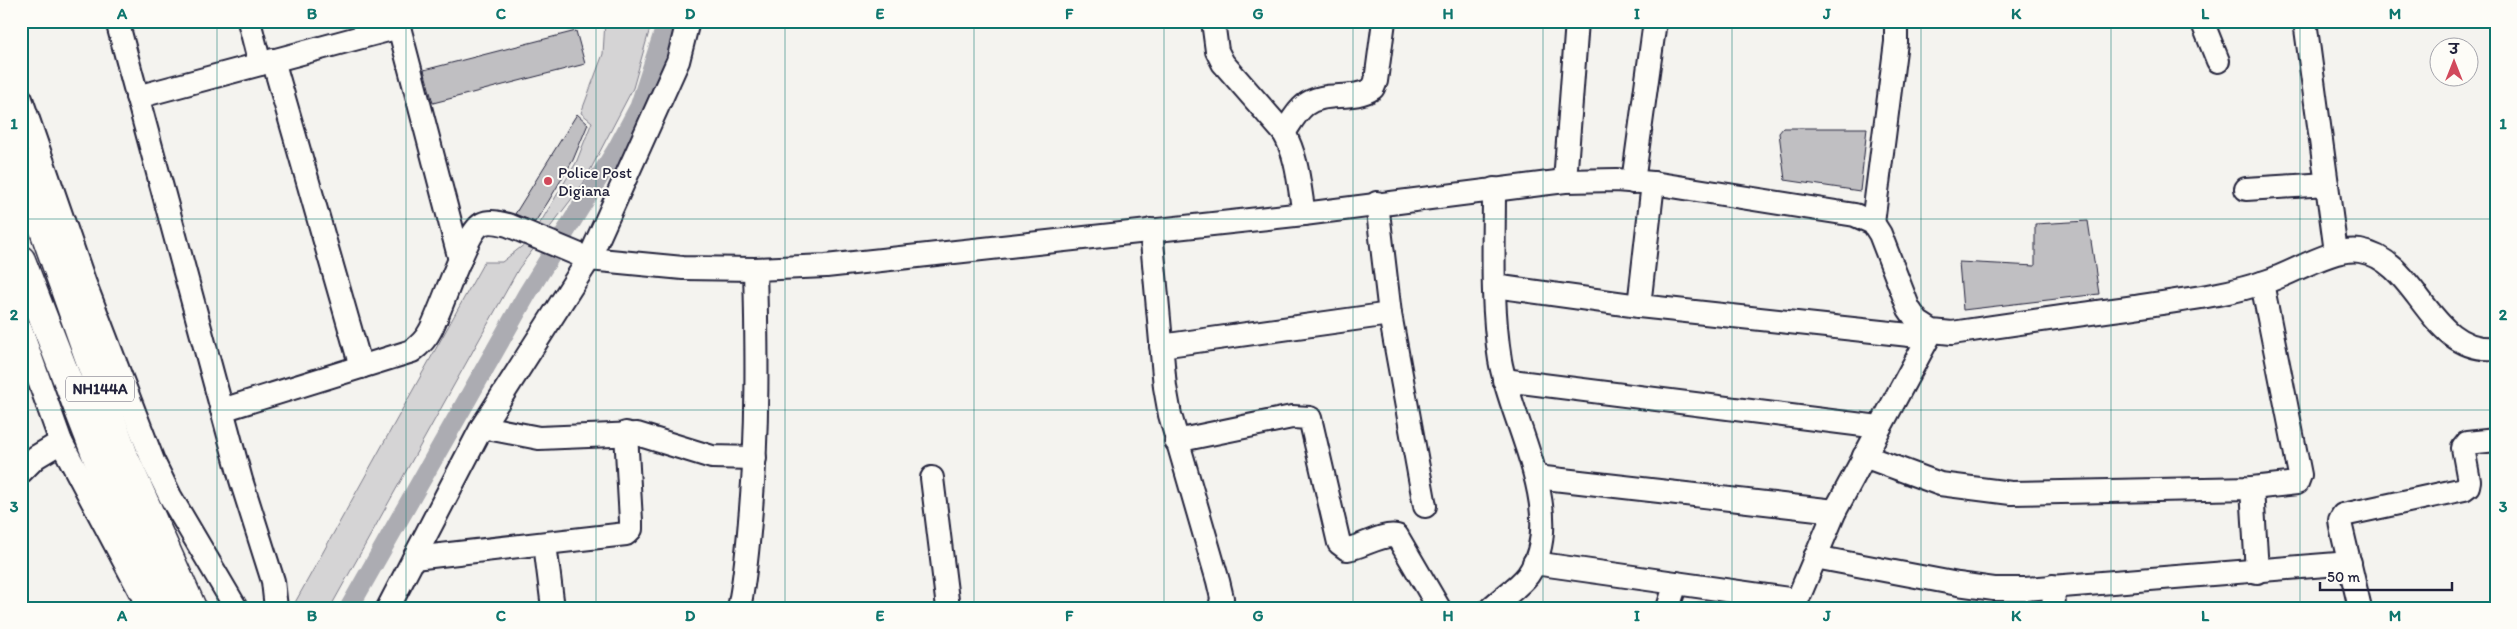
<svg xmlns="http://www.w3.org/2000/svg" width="2517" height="629" viewBox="0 0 2517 629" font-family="Itim,'Playpen Sans Deva',sans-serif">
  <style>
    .green { fill: #d5d4d5; stroke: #7c7b88 }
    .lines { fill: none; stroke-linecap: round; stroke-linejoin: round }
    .canal { stroke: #acacb2; stroke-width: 19 }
    .building { fill: #c0bfc2; stroke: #22223b }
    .minor-casing { stroke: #22223b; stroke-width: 26 }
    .highway-casing { stroke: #22223b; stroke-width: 31 }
    .minor { stroke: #fdfcf7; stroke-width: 22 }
    .highway { stroke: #fdfcf7; stroke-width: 28 }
    .grid { fill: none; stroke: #0f766e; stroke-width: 1; stroke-opacity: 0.55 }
    .poi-dot { fill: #d1495b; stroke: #fdfcf7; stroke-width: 2 }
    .labels { text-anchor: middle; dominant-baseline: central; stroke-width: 4; stroke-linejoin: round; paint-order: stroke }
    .shield { fill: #fdfcf7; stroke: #646373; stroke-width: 1 }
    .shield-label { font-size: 15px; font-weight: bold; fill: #22223b }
    .poi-label { font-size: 16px; fill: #22223b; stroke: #fdfcf7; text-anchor: start }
    .neatline { fill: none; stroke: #0f766e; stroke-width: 2 }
    .grid-label { font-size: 16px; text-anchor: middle; font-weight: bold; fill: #0f766e }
  </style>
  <rect width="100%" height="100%" fill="#f4f3ef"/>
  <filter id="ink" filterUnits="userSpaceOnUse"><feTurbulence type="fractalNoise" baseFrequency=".02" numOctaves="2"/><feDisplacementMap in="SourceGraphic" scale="10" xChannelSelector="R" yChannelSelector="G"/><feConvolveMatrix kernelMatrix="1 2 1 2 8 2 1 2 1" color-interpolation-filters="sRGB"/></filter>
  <g filter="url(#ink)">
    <path class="green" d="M605 21H652L633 88 583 184 519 268 330 608H292L484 262H502L530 240 576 163 592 122 581 113 603 54Z"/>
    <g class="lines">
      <path class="canal" d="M349 608 527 294 616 150 639 107 667 21"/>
    </g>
    <g class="building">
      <path d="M576 31 585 64 433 103 424 70Z"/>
      <path d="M577 114 588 124 573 160 548 202 535 222 515 214Z"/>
      <path d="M1783 128H1867L1860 191 1785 180 1779 133Z"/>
      <path d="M2088 221 2099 294 1963 310 1959 262 2035 266V224Z"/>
    </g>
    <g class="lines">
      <defs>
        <g id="minor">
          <path d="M117 21 241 480 273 581 276 608"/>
          <path d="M249 21 260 64"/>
          <path d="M1213 21 1217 51 1223 63 1284 133C1298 158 1299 186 1304 214"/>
          <path d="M2202 21 2218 61"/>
          <path d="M2305 21 2336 252"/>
          <path d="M273 60 361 367"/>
          <path d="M137 97 399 27 460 260"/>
          <path d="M21 99 85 284 153 461 170 496 236 608"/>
          <path d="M1284 133C1290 124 1296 112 1305 105 1324 90 1353 102 1373 88L1376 81 1384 21"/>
          <path d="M1565 181 1577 21"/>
          <path d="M1633 182 1655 21"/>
          <path d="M2246 189 2327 184"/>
          <path d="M1377 203 1390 314 1425 506"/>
          <path d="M1873 223 1896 42V21"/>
          <path d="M1151 230 1165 387 1170 415 1218 581 1222 598 1220 608"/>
          <path d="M1494 286 1639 306 1928 337"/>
          <path d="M1639 306 1653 183"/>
          <path d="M21 330 61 442"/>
          <path d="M1161 346 1390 314"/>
          <path d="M1504 380 1879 427"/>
          <path d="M222 410 412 351C420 345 426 339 430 331 441 312 466 231 482 224 490 220 500 223 508 225L589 259 683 268 755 269 826 266 1304 214 1565 181 1616 180 1653 183 1855 215 1873 223 1880 234 1909 309 1918 322 1932 331 1952 333C2013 324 2074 315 2135 307 2179 300 2225 296 2268 281 2295 272 2333 247 2360 251 2418 260 2429 355 2496 348"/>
          <path d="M482 427 539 438 637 434 712 457 755 458"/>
          <path d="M1176 441 1292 417 1310 418 1339 543 1347 549C1363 547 1381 533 1397 536L1439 608"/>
          <path d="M1864 456 1940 484 2011 493 2252 488 2297 483 2300 475 2262 283"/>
          <path d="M21 472 36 457 61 442 149 608"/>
          <path d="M1536 477 1835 511"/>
          <path d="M932 478 948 608"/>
          <path d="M2252 488 2257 572"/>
          <path d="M545 544 553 608"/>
          <path d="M1815 557 1958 584 1994 589H2025L2350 563"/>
          <path d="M414 558 626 534 631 529V521L626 433"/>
          <path d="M1534 563 1796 600"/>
          <path d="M2053 586 2054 608"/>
          <path d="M388 608 482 427 589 259 678 61 688 21"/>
          <path d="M739 608C746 575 748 543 751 509 758 429 757 350 755 269"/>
          <path d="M1491 608C1503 597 1519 587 1528 575 1569 516 1510 420 1500 360 1491 304 1494 246 1494 189"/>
          <path d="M1668 608 1676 583"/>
          <path d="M1794 608 1835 511 1932 331"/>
          <path d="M2360 608 2341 527 2340 520 2343 515 2464 489 2468 486 2469 481 2463 448 2467 443 2496 440"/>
        </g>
        <g id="highway">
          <path d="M21 165 125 459 192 608"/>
          <path d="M21 260 104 475 131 539 171 608"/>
        </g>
      </defs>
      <use href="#minor" class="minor-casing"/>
      <use href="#highway" class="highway-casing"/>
      <use href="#minor" class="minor"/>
      <use href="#highway" class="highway"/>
    </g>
  </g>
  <path class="grid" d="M217 21V608M406 21V608M596 21V608M785 21V608M974 21V608M1164 21V608M1353 21V608M1543 21V608M1732 21V608M1921 21V608M2111 21V608M2300 21V608M21 219H2496M21 410H2496"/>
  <circle class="poi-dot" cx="548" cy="181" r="5"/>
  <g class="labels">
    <rect class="shield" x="66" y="376.5" width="68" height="25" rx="4"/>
    <g class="shield-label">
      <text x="100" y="389">NH144A</text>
    </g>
    <g class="poi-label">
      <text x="558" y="172">Police Post<tspan x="558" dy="18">Digiana</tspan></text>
    </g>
  </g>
  <rect width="2517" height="629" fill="none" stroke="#fdfcf7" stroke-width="55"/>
  <g transform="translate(2454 62)"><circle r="24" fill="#fdfcf7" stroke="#a5a5ac"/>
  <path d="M0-4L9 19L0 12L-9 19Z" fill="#d1495b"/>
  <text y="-8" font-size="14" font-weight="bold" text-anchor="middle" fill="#22223b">उ</text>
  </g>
  <path d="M2320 582v8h132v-8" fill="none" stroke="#22223b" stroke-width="2.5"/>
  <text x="2327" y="582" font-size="15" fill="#22223b" stroke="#fdfcf7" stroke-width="4" paint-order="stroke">50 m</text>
  <rect x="28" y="28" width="2462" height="574" class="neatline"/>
  <g class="grid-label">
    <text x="122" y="19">A</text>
    <text x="312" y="19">B</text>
    <text x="501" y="19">C</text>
    <text x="690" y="19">D</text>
    <text x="880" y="19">E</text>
    <text x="1069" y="19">F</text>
    <text x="1258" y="19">G</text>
    <text x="1448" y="19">H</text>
    <text x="1637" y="19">I</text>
    <text x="1827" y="19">J</text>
    <text x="2016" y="19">K</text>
    <text x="2205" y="19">L</text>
    <text x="2395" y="19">M</text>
    <text x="14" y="129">1</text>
    <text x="2503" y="129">1</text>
    <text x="14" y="320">2</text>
    <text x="2503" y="320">2</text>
    <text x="14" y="512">3</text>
    <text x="2503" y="512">3</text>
    <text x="122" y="621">A</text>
    <text x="312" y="621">B</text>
    <text x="501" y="621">C</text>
    <text x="690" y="621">D</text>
    <text x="880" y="621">E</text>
    <text x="1069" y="621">F</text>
    <text x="1258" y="621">G</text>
    <text x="1448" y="621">H</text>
    <text x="1637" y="621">I</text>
    <text x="1827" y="621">J</text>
    <text x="2016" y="621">K</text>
    <text x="2205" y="621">L</text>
    <text x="2395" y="621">M</text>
  </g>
</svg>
